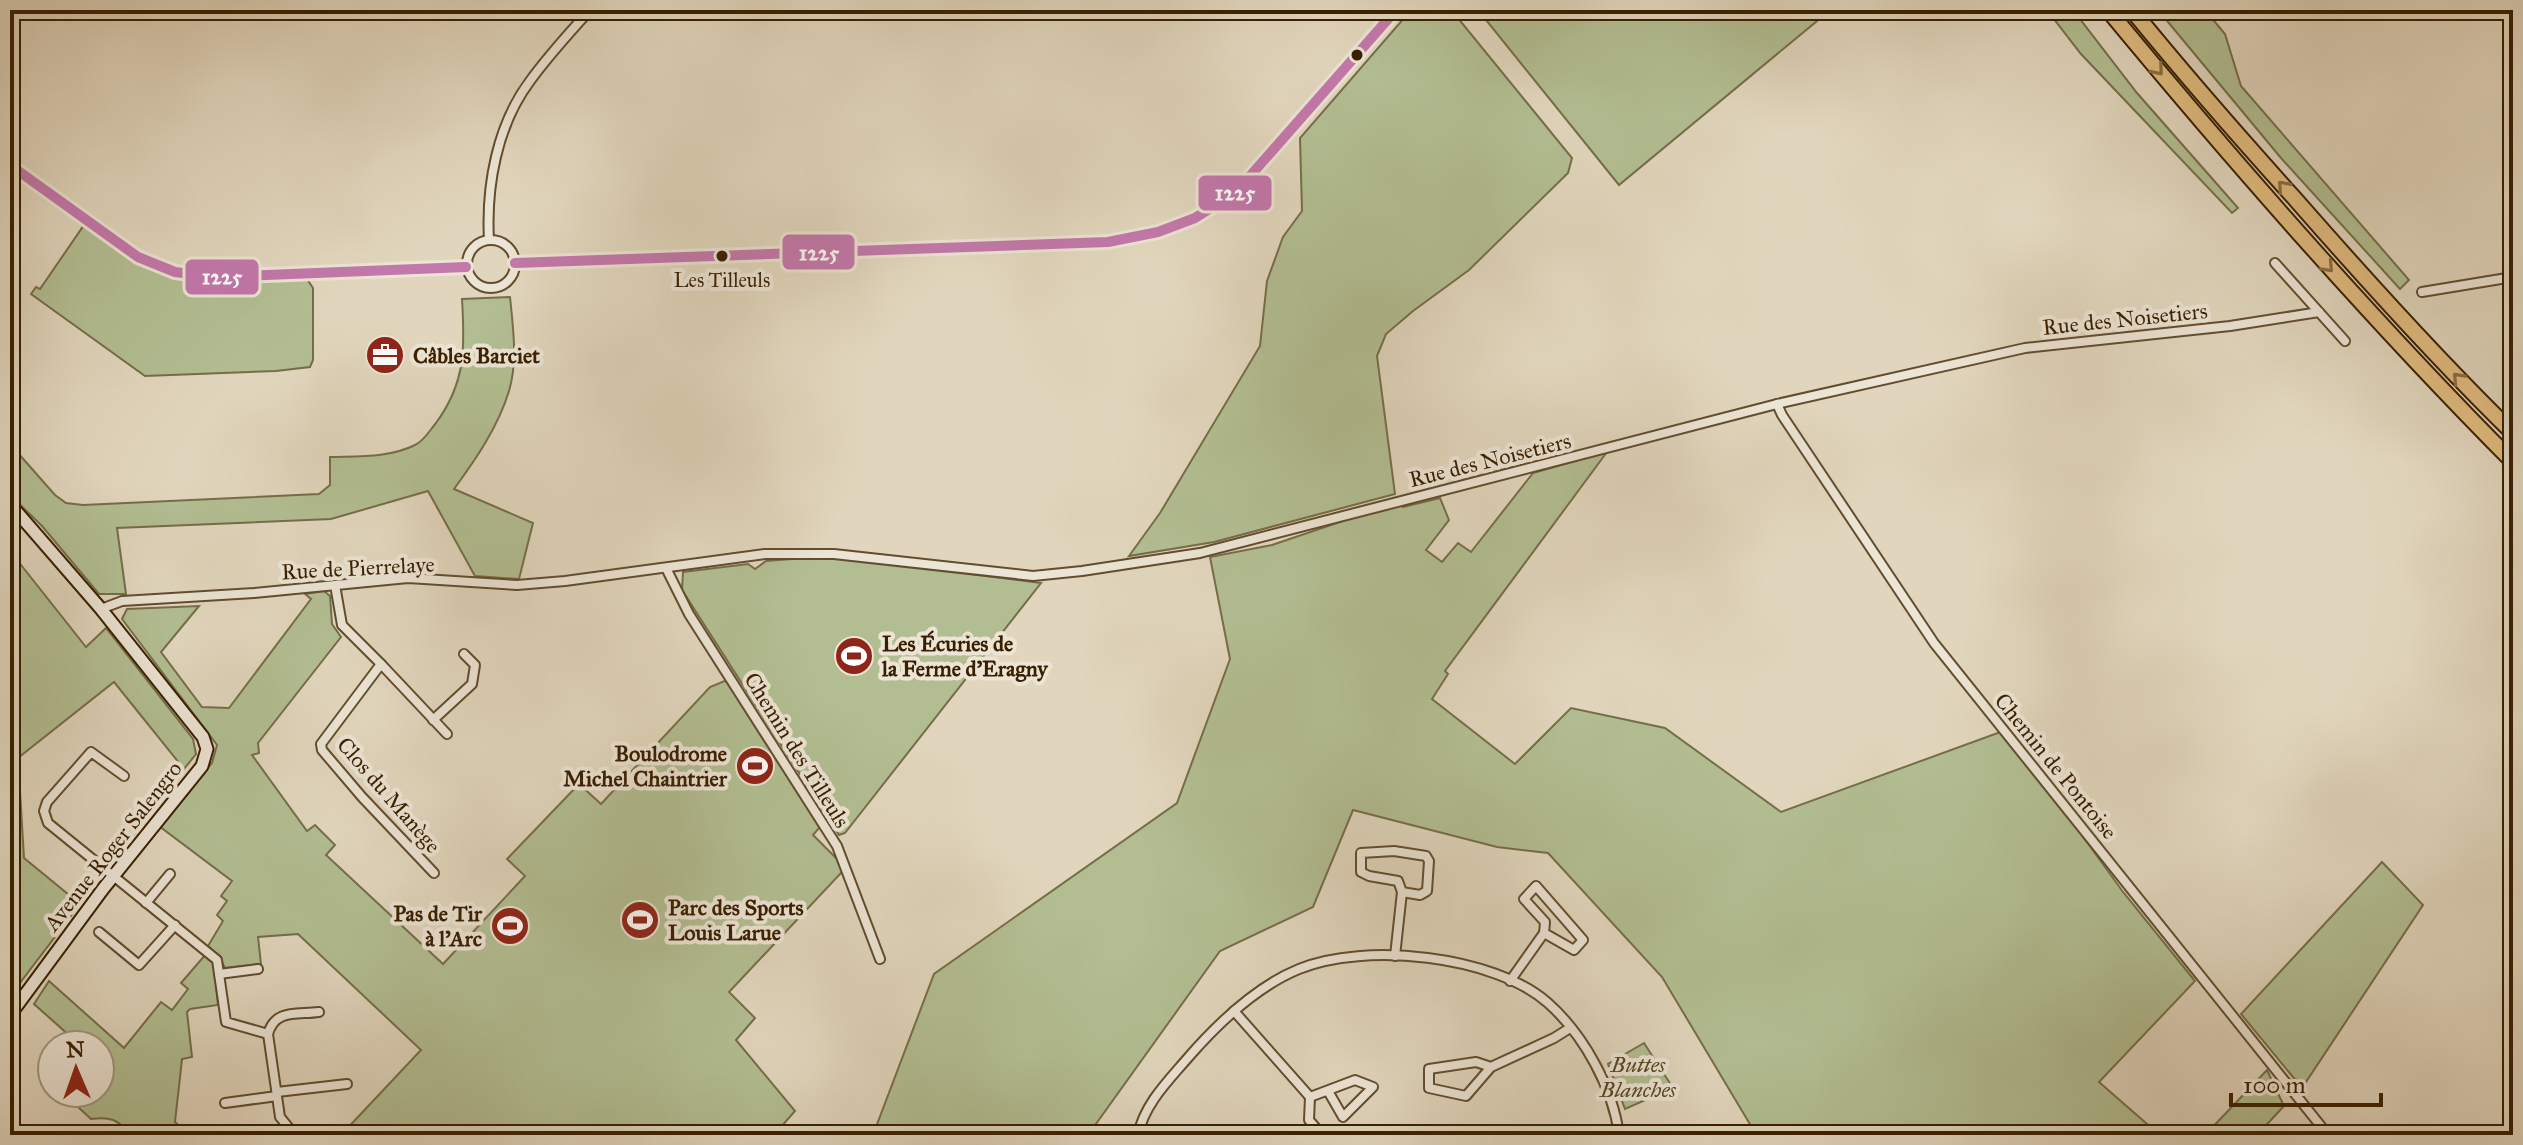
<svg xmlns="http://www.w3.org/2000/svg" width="2523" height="1145" viewBox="0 0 2523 1145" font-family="'IM FELL Great Primer',serif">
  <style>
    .green { fill: #b2be92; stroke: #756e49; stroke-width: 2 }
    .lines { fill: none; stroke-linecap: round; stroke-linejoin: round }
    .street-casing { stroke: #624d2f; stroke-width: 12 }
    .secondary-casing { stroke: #381f00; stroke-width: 15 }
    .highway-casing { stroke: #381f00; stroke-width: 18 }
    .street { stroke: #ece4d4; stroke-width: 8 }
    .secondary { stroke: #ece4d4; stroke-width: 11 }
    .highway { stroke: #e0bb7e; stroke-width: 14 }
    .bus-1-casing { stroke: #ece4d4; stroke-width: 16 }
    .bus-1 { stroke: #c378ab; stroke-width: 10 }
    .oneway { stroke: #8c6d3f }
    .bus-dot { fill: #381f00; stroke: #ece4d4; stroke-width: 3 }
    .labels { text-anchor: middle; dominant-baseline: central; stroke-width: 8; stroke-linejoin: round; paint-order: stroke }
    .bus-label { font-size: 20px; fill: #381f00; stroke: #ece4d4 }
    .street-label { font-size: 22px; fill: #381f00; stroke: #ece4d4 }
    .poi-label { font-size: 22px; font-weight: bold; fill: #381f00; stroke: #ece4d4; text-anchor: start }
    .park-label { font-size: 22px; font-style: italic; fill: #564724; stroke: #ece4d4 }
    .line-badge { stroke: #ece4d4; stroke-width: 3 }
    .badge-label { font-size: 22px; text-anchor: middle; font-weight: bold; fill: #fff }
  </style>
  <rect width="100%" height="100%" fill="#e1d6bd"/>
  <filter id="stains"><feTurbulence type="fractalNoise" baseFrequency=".0025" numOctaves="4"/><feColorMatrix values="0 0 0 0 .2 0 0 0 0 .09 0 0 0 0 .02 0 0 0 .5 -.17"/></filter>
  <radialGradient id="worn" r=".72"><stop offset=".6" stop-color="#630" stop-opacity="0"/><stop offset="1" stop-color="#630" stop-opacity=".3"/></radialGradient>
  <g class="green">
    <path d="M1411 10 1453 12 1572 158 1568 173 1469 270 1413 311 1386 334 1377 356 1395 494 1214 542 1129 556 1160 513 1260 346 1267 281 1283 237 1302 211 1300 138Z"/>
    <path d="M1478 10H1809L1817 21 1619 185Z"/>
    <path d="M2047 10H2073L2137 93 2238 208 2232 213 2081 54Z"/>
    <path d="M2158 10H2205L2225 34 2241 86 2409 280 2400 289 2281 158Z"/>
    <path d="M84 225C126 255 159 278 213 281 244 283 276 276 307 279L313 288V360L310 367 276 371 145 376 31 294 36 287 40 289Z"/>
    <path d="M510 297C513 327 518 361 509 391 498 427 476 459 454 489L533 523 519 579 475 576 428 491 331 519 117 528 126 594H99L42 526 10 495V444L55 495 66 503 83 505 319 494 330 485V457C359 456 389 458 415 445 424 441 430 430 436 423 466 382 465 348 462 299Z"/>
    <path d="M1607 452 1445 671 1448 674 1432 699 1515 764 1571 708 1665 728 1781 812 2006 730 2123 892 2195 981 2099 1082 2155 1131 2152 1135H1760L1751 1126 1662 977 1548 853 1497 847 1353 810 1313 907 1220 951 1088 1135H873L934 974 1177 803 1230 659 1210 557 1272 545 1402 501 1403 507 1440 498 1449 520 1426 550 1442 562 1458 543 1471 552 1533 473Z"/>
    <path d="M10 551 86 647 106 628 193 739 196 754 184 769 114 682 18 758 24 858 80 904 10 996Z"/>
    <path d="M831 556 1041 583 845 833 839 835 682 590 683 572 748 564 755 569 766 561Z"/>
    <path d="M324 591 330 596 332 624 341 637 258 743 259 753 252 755 307 831 315 825 335 845 326 855 443 964 525 876 507 859 579 784 601 804 710 687 727 680 820 827 813 835 840 862 842 872 729 992 755 1018 736 1040 795 1111 774 1135H341L421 1050 298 934 258 937 261 964 225 968 219 956 208 946 223 921 217 915 227 901 221 896 232 881 159 826 212 763 217 745 122 619 127 609 199 606 161 652 202 707 229 708 311 599 305 594Z"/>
    <path d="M2382 862 2423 905 2302 1088 2241 1014Z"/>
    <path d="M206 954 214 963 218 1005 190 1009 187 1012 192 1057 182 1059 175 1122 190 1135H133C117 1121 114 1116 91 1119L78 1107 76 1093H100V1045H80L34 1004 49 981 124 1048 161 1002 172 1010 188 989 181 983Z"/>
    <path d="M1644 1043 1673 1088 1625 1109 1608 1064Z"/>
    <path d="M2267 1070 2284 1106 2257 1135H2205Z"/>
  </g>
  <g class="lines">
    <defs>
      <g id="street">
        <path d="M10 165 138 257 175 272 215 277 466 267"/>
        <circle cx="491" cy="264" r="24"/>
        <path d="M489 240C486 186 497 125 530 81 548 56 569 33 590 10"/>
        <path d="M515 263 1108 242 1158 232 1195 218 1236 192 1396 10"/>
        <path d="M2275 263 2345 341"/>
        <path d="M2422 292 2513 277"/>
        <path d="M1777 404 1782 415 1934 643 2328 1135"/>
        <path d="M666 568 689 614 837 846 880 959"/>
        <path d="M335 585 342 625 381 664"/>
        <path d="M101 609 122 601 254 593 408 578 517 585 565 581 765 554H834L1033 576 1082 571 1200 553 1777 404 2025 348 2230 326 2319 312"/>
        <path d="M433 720 472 684 475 665 464 654"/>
        <path d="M124 776 91 752 47 802 44 811 48 823 217 960 226 1022 268 1034C275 1009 296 1015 319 1012"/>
        <path d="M434 873 362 797 322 750 321 744 381 664 447 734"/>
        <path d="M1536 886 1583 940 1574 950 1544 933 1545 922 1524 899Z"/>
        <path d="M146 903 170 874"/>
        <path d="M99 932 139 965 175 925"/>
        <path d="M1395 956 1402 892 1398 881 1369 876 1361 872V853L1394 851 1426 856 1429 861 1427 891 1420 895 1402 892"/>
        <path d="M219 974 258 969"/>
        <path d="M1510 981 1544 933"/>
        <path d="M1234 1011 1310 1097"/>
        <path d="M268 1034 280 1117 289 1128 292 1135"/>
        <path d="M1491 1067 1476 1062 1429 1069V1088L1466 1096 1491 1067 1554 1038 1570 1028"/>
        <path d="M277 1092 347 1084"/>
        <path d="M1310 1097 1355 1080 1373 1087 1343 1117 1328 1091"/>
        <path d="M1310 1097 1309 1120 1322 1135"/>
        <path d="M225 1103 277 1096"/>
        <path d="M1138 1135C1144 1105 1167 1082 1186 1060 1217 1024 1255 987 1299 969 1364 942 1494 955 1548 1003 1584 1035 1613 1088 1619 1135"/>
      </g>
      <path id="secondary" d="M10 504 101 609 203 737 207 749 202 766 103 889 10 1015"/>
      <g id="highway">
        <path d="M2108 10C2237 166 2370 318 2513 462"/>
        <path d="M2132 10C2185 75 2240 138 2296 200 2366 280 2437 359 2513 433"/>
      </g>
    </defs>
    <use href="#street" class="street-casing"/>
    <use href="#secondary" class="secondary-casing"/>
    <use href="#highway" class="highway-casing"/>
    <use href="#street" class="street"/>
    <use href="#secondary" class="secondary"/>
    <use href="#highway" class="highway"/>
    <defs>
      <g id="bus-1">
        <path d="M10 165 138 257 175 272 215 277 466 267"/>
        <path d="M515 263 1108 242 1158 232 1195 218 1236 192 1396 10"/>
      </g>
    </defs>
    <use href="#bus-1" class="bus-1-casing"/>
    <use href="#bus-1" class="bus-1"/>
  </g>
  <defs><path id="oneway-chevron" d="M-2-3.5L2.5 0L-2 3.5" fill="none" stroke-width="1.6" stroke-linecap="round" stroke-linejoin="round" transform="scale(2)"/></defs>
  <g class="oneway">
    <use href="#oneway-chevron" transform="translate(2158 70) rotate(50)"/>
    <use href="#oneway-chevron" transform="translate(2283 186) rotate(-131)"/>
    <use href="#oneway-chevron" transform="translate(2328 267) rotate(47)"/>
    <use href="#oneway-chevron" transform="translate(2458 378) rotate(-133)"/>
  </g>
  <defs>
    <symbol id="office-disc" viewBox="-11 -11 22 22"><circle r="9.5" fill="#8f2418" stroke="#ece4d4"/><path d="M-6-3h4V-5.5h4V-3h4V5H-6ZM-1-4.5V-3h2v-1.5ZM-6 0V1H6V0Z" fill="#fff"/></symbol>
    <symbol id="stadium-disc" viewBox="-11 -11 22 22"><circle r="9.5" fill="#8f2418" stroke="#ece4d4"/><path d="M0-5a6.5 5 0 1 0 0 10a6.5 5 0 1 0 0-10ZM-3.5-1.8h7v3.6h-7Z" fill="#fff"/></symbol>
  </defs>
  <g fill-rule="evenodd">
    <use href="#office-disc" x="363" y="333" width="44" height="44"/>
    <use href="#stadium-disc" x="832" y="634" width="44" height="44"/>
    <use href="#stadium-disc" x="733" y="744" width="44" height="44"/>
    <use href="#stadium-disc" x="618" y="898" width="44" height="44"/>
    <use href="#stadium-disc" x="488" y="904" width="44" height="44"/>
  </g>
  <g class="bus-dot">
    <circle cx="1357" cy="55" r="7"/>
    <circle cx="722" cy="256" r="7"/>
  </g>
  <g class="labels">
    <g class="bus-label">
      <text x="722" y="280">Les Tilleuls</text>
    </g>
    <g class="street-label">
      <text transform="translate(2125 319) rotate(-6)">Rue des Noisetiers</text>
      <text transform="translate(1490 460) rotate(-14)">Rue des Noisetiers</text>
      <text transform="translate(358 568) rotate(-3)">Rue de Pierrelaye</text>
      <text transform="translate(797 750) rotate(58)">Chemin des Tilleuls</text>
      <text transform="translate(2056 766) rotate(51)">Chemin de Pontoise</text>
      <text transform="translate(389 795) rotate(49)">Clos du Manège</text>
      <text transform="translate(113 846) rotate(-52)">Avenue Roger Salengro</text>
    </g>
    <g class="poi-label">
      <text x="413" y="355">Câbles Barciet</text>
      <text x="882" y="643">Les Écuries de<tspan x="882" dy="25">la Ferme d'Eragny</tspan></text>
      <text x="727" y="753" text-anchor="end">Boulodrome<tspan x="727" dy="25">Michel Chaintrier</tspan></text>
      <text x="668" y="907">Parc des Sports<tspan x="668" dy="25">Louis Larue</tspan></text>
      <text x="482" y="913" text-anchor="end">Pas de Tir<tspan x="482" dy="25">à l'Arc</tspan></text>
    </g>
    <g class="park-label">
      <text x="1638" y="1064">Buttes<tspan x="1638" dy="25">Blanches</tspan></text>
    </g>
  </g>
  <g class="line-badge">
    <rect x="1197" y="174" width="76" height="38" rx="8" fill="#c378ab"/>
    <rect x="781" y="233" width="75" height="38" rx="8" fill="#c378ab"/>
    <rect x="184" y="258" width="76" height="38" rx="8" fill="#c378ab"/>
  </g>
  <g class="badge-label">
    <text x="1235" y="200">1225</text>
    <text x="819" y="260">1225</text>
    <text x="222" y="284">1225</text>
  </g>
  <rect width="2523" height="1145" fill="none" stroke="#e1d6bd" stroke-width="40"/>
  <rect x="12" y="12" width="2499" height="1121" fill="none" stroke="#381f00" stroke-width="4"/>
  <rect x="20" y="20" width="2483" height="1105" fill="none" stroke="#381f00" stroke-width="2"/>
  <g transform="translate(76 1069) rotate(358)"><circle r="38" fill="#ece4d4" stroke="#a4957f" stroke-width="2"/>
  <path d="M0-6L14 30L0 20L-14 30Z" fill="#8f2418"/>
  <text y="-12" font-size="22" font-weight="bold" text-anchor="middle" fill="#381f00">N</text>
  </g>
  <path d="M2231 1093v12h150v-12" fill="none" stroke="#381f00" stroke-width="4"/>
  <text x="2243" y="1093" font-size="24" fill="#381f00" stroke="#ece4d4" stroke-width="6" paint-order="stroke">100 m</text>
  <rect width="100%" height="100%" filter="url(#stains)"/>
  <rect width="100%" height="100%" fill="url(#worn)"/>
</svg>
